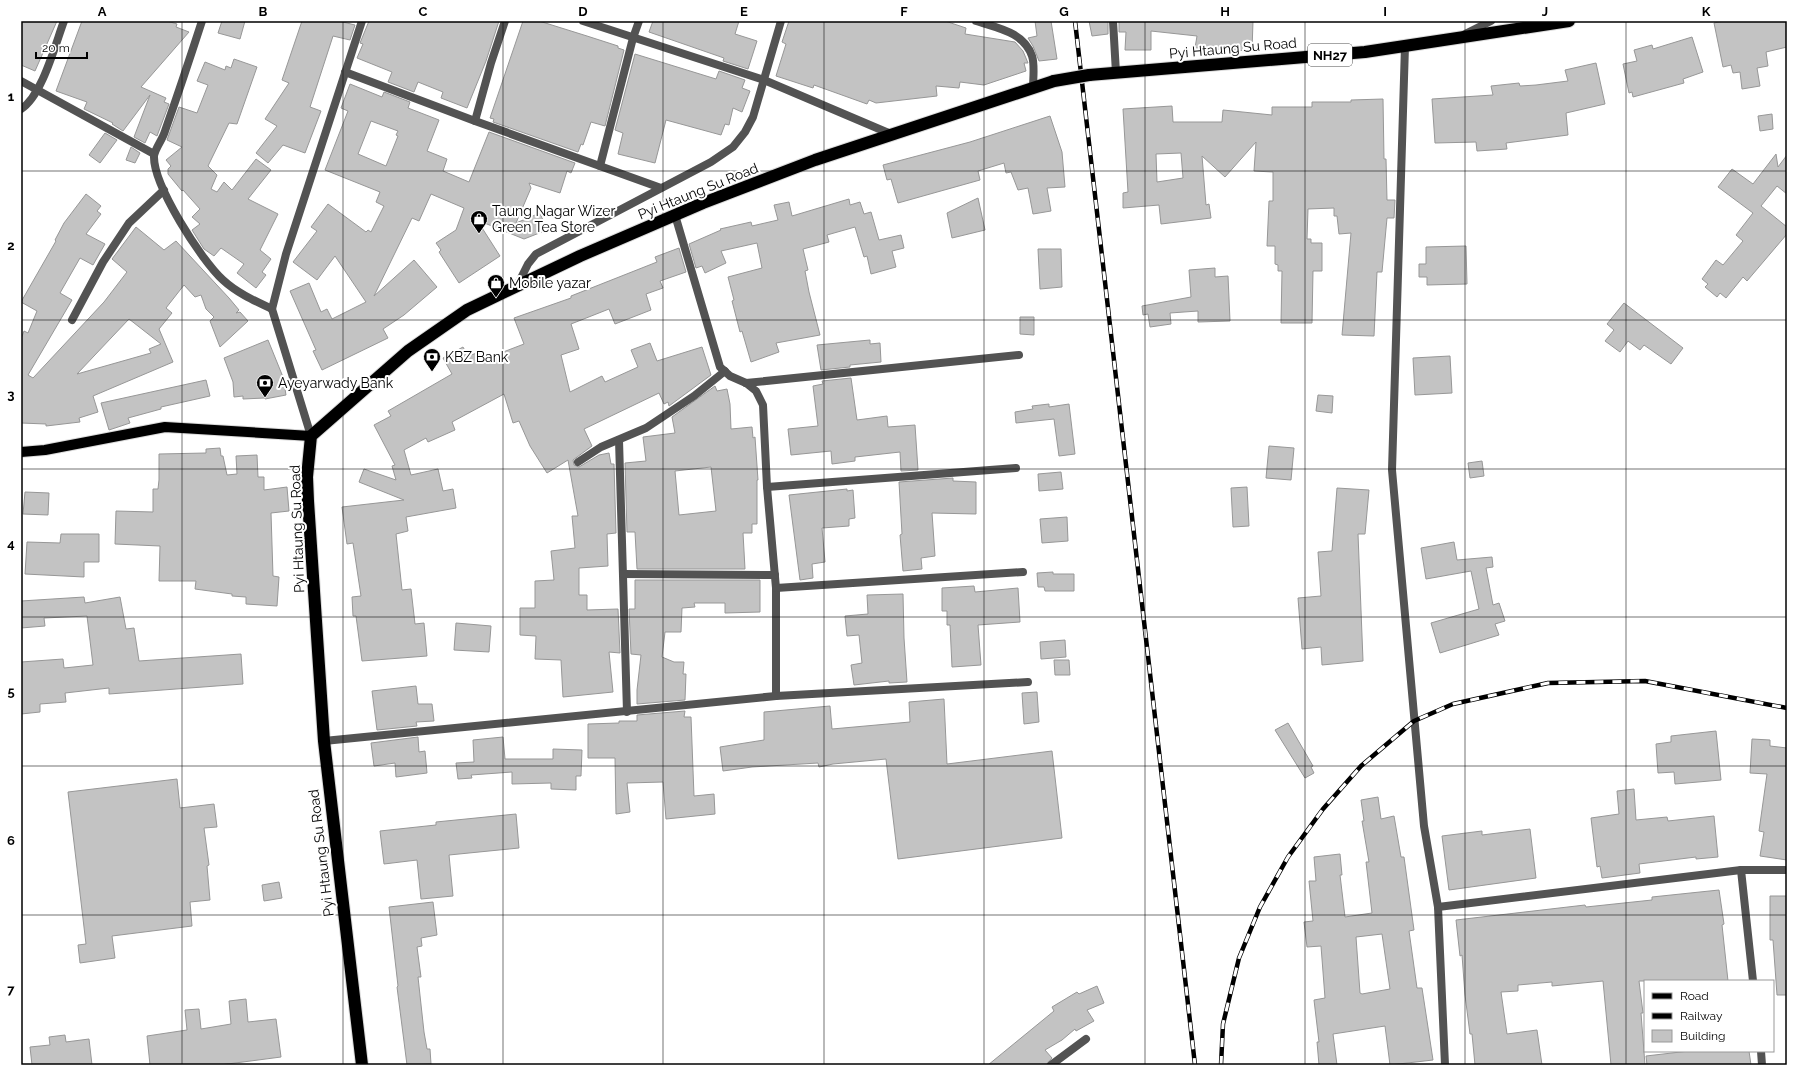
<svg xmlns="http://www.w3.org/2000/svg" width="1808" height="1086" viewBox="0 0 1808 1086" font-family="Raleway,sans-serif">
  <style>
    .building { fill: #c3c3c3; stroke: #979797; fill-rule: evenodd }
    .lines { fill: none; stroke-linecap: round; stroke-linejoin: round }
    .primary-casing { stroke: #dbdbdb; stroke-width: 12 }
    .highway-casing { stroke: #dbdbdb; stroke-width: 14 }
    .street { stroke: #535353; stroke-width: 8 }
    .primary { stroke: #000; stroke-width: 10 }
    .highway { stroke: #000; stroke-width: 12 }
    .rail-casing { stroke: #000; stroke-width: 4.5 }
    .rail { stroke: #fff; stroke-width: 3; stroke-dasharray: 9; stroke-linecap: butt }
    .highway-bridge-casing { stroke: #dbdbdb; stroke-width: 14; stroke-linecap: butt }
    .highway-bridge { stroke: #000; stroke-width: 12 }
    .grid { fill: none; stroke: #000; stroke-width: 1; stroke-opacity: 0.55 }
    .labels { text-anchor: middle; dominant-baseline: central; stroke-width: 4; stroke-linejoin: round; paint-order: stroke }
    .shield { fill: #fff; stroke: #4c4c4c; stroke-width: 1 }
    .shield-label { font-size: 13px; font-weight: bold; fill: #000 }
    .street-label { font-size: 14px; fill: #000; stroke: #fff }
    .poi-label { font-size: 14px; fill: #000; stroke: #fff; text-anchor: start }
    .neatline { fill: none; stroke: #000; stroke-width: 1.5 }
    .grid-label { font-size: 13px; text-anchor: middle; font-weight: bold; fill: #000 }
  </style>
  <rect width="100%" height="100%" fill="#fff"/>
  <g class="building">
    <path d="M21 21H57L35 71 21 65Z"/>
    <path d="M82 21H167L177 24 176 27 189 32 141 87 166 98 164 102 169 104 157 136 150 132 145 143 134 137 150 95 123 131 112 124 113 123 84 109 87 102 56 91Z"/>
    <path d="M222 21H245L240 39 218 33Z"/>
    <path d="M302 21H339L355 25 350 40 333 36 310 107 321 111 305 153 283 145 268 163 256 153 277 126 265 119 289 83 282 80Z"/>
    <path d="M369 21H499L486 61 467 108 441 98 443 92 418 82 414 92 388 82 392 72 357 58 363 44 360 43Z"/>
    <path d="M523 21H539L587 36 618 46V48L624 50 605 126 591 122 583 145 581 144 578 152 493 122 494 119 490 118Z"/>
    <path d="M653 21H739L735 34 757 41 748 69 723 61 724 58 649 32Z"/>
    <path d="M789 21H945L966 28 965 34 1015 42 1023 51 1028 63H1024L1026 71 984 85 960 82 959 88 936 86 937 96 876 103 869 100 867 104 814 85 813 88 776 76 786 44 782 42Z"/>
    <path d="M1035 21H1051L1057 59 1039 61 1033 46 1028 38 1037 36Z"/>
    <path d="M1089 21H1108V34L1092 36Z"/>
    <path d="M1119 21H1253L1252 51 1195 48 1197 36 1151 31V50H1125L1126 32H1119Z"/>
    <path d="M1724 21H1787V47L1766 52 1768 66 1757 68 1760 86 1742 89 1740 72 1733 73 1731 65 1723 67 1714 23Z"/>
    <path d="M1692 37 1703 72 1683 79 1684 83 1633 97 1632 92 1629 93 1623 64 1637 61 1634 50 1652 45 1653 49Z"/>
    <path d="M635 54 716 79 719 71 745 80 742 88 750 91 742 112 733 108 729 125 725 124 721 135 666 120 655 163 618 154 623 133 615 130Z"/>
    <path d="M234 59 257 67 237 124 229 123 208 166 217 175 211 189 217 192 224 182 232 190 256 159 271 170 248 199 278 214 260 250 271 259 262 272 266 275 256 288 237 273 244 264 221 248 214 256 204 249 192 230 200 224 192 217 200 209 183 190 182 191 168 174V169L171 166 166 160 182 147 167 140 179 107 197 113 208 85 197 81 205 62 225 70 226 66 231 68Z"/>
    <path d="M1596 63 1605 104 1566 113 1568 135 1506 143 1507 149 1477 151 1476 142 1435 143 1432 99 1493 95 1491 86 1519 83 1520 86 1536 85 1568 81 1565 70Z"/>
    <path d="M350 84 382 97 384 92 410 102 408 108 439 120 427 151 447 159 443 171 469 182 489 132 575 163 571 173 567 171 560 193 529 183 531 188 516 223 540 213 547 230 524 239 477 220 500 256 459 283 439 252 441 250 436 243 456 230 464 208 431 194 419 221 412 218 374 296 414 260 437 287 404 315 383 329 388 338 322 370 313 351 316 350 290 291 309 283 321 312 327 309 332 319 366 302 335 256 317 280 293 262 317 231 311 227 328 204 366 232 368 230 371 232 384 206 376 202 380 192 325 170 348 111 341 108ZM371 121 398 131 396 135 398 136 386 166 358 154Z"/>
    <path d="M1383 99 1384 159H1386L1387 200H1395L1394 218H1387L1382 272H1377L1374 336 1342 335 1351 233 1339 234 1337 216H1334V208L1308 209 1307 239H1311V243H1322V271H1313L1312 323H1281L1282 271H1278V265L1275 264V246H1267L1269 201H1273V172L1254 171 1256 142 1225 177 1202 156 1206 205 1209 204 1211 218 1161 224 1159 205 1123 208V193L1128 192 1123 109 1172 106 1173 122H1222L1223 110 1272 115V107H1312V102H1351V100ZM1181 153 1183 178 1157 182 1156 154Z"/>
    <path d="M1772 114 1773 129 1760 131 1758 116Z"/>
    <path d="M1050 116 1062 152 1065 187 1047 188 1051 211 1033 214 1028 188 1018 190 1011 172 1006 173 1004 163 978 171 980 180 898 203 891 179 887 180 883 165 970 142Z"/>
    <path d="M105 133 117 140 100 163 89 155Z"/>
    <path d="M131 147 140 153 135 163 126 160Z"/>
    <path d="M1776 154 1778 167 1787 155V194L1777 186 1761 206 1787 227V234L1747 281 1743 277 1726 298 1720 293 1717 297 1705 287 1708 284 1702 279 1716 260 1723 265 1743 241 1736 235 1753 213 1718 187 1732 169 1753 184Z"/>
    <path d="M86 194 101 206 97 211 101 214 86 234 105 244 93 265 80 258 60 293 72 300 28 375 33 378 104 302 127 272 112 259 136 227 164 250 176 241 229 298 239 310 236 313 240 312 248 321 220 347 210 321 214 317 206 309 201 295 195 297 184 285 166 308 172 313 159 329 173 362 93 396 98 412 79 418 80 422 46 426V424L21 423V339L24 331 28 333 37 311 21 302 56 241 55 240 64 223ZM129 319 161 344 149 349 151 353 77 374Z"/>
    <path d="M978 198 985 230 952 238 947 213Z"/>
    <path d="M849 199 850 205 860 202 864 214 871 212 879 240 901 235 904 248 892 251 896 267 871 274 867 256 864 257 855 227 827 235 829 242 803 249 808 270 805 271 809 292 820 335 776 343 779 352 751 362 742 331 740 332 732 301 734 300 728 277 762 268 757 243 721 251 726 263 705 273 702 266 696 268 689 244 721 230 720 229 751 222 752 226 778 220 774 205 789 202 792 216Z"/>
    <path d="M1466 246 1467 284 1427 285V277H1419V264H1426V247Z"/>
    <path d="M679 248 686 272 660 281 663 288 646 294 651 310 615 324 609 309 571 324 579 349 561 355 570 392 602 376 605 382 638 367 631 350 650 343 657 361 702 347 711 375 669 406 668 402 664 404 659 393 584 429 592 446 573 460 574 465 579 467 599 455 609 453 611 464H614L616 533 607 534 608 566 579 568V595H587V610L618 609 620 653 609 652 613 692 563 697 561 660 535 659 536 636 520 635V608H535V581L554 580 551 551 575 548 572 516H578L568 460 547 473 530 446 519 421 513 423 504 394 452 422 455 430 428 442 426 438 404 450 411 475 438 469 443 491 453 489 456 508 406 517 408 531 396 534 402 590 411 589 415 624 424 623 427 656 362 661 356 616H353L352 597 361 596 353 543 347 544 342 507 404 500 359 482 364 469 396 480 392 466 395 465 374 425 391 416 388 411 452 374 443 358 463 347 468 356 483 351 485 359 524 344 514 318 571 298V296L657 262 655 257Z"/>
    <path d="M1038 249H1061L1062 287 1040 289Z"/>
    <path d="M1215 268V277L1228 276 1230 321 1198 322V311L1170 313 1171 324 1150 327 1148 314 1143 315 1142 306 1191 297 1189 270Z"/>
    <path d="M1624 303 1683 348 1671 364 1644 345 1640 350 1628 341 1620 352 1605 341 1614 330 1607 324Z"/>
    <path d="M1020 317H1034V335L1020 334Z"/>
    <path d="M268 340 283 377 286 395 265 399V398L243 399V396L234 397 233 382 224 358Z"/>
    <path d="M870 340V344L880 343 881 362 850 365V367L821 370 817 345Z"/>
    <path d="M1450 356 1452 393 1415 395 1413 358Z"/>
    <path d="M851 378 857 420 887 416 888 427 915 425 918 470 901 471 900 452 855 457V461L832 464 831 451 791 455 788 429 818 426 813 386 823 384 822 381Z"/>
    <path d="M206 380 210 396 161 407V409L128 418 130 423 109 430 101 403Z"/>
    <path d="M715 386 717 391 727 389 730 404 731 429 752 427 753 438 755 437 758 480H757V524H752V533H743L745 569H637L635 532H627L625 463 646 461 643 437 675 433 672 417ZM711 467 716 511 679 515 675 471Z"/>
    <path d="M1318 395 1333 396 1332 413 1316 411Z"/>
    <path d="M1049 404V407L1069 404 1075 454 1059 456 1054 419 1016 423 1015 412 1033 409 1032 406Z"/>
    <path d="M1269 446 1294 448 1291 480 1266 478Z"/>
    <path d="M220 448 221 456H223L227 475 237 474 236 456 257 455 258 477H264V490L287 487 289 511 271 513 273 576 279 577 277 606 246 604V597L232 596V594L195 589 196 581H159L160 546 115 544 116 511 153 512V489H158L159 480V454L206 453V449Z"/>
    <path d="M1482 461 1484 476 1470 478 1468 463Z"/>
    <path d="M1061 472 1063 489 1039 491 1038 474Z"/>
    <path d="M953 478V481L976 482V514L932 513 935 556 921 558 922 569 903 571 900 535 902 534 899 482Z"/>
    <path d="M1247 487 1249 526 1233 527 1231 488Z"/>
    <path d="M1337 488 1369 490 1365 534H1358L1363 661 1322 665 1321 647 1302 649 1298 598 1321 596 1318 552 1332 551Z"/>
    <path d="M847 489V491L853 490 855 518 849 519V526L822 528 825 562 812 564 813 578 800 580 789 495Z"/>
    <path d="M25 492 49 493 48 515 23 514Z"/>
    <path d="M1067 517 1068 541 1042 543 1040 519Z"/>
    <path d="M61 534H99V562H84V577L25 574 27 542 60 543Z"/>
    <path d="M1454 542 1457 560 1492 557 1493 567 1486 568 1493 605 1499 603 1505 621 1495 624 1499 635 1440 653 1431 623 1479 609 1471 571 1426 579 1421 548Z"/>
    <path d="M1053 572V574H1074V591H1045L1044 587H1038L1037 573Z"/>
    <path d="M635 580H760V612L725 613V603H694L695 607 682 608 681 632H665L662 657 674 662H684L683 674H686L685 700 637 704V690L641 655 631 654 629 609H635Z"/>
    <path d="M974 586 975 592 1018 588 1020 622 978 625 981 665 952 667 950 625H947V611H942V588Z"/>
    <path d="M903 594 904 638 907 682 889 683V681L854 685 851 665 862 663 859 635 847 636 845 616 868 614 867 595Z"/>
    <path d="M84 597 85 603 120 597 126 629 134 628 139 661 241 654 243 684 109 694V688L65 693 66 702 40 704V712L21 714V662L63 659 64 668 93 665 87 616 44 618 45 626 21 628V601Z"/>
    <path d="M456 623 491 626 489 652 454 650Z"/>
    <path d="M1065 640 1066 657 1041 659 1040 642Z"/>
    <path d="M1054 660H1069L1070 675H1055Z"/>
    <path d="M416 686 418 704H432L434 721 416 722 417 726 377 730 372 691Z"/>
    <path d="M1037 692 1039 722 1024 724 1022 693Z"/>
    <path d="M944 699 947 764 1052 751 1062 838 898 859 886 759 833 764 819 767 818 763 752 767 723 771 720 747 764 740V712L830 706 832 729 910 722 909 702Z"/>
    <path d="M685 711 684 717H691L694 796 714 794 715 814 666 819 663 782 627 783 630 812 616 814 615 758H588V724L619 723V721H637V715Z"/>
    <path d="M1288 723 1313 766 1311 767 1314 773 1305 778 1275 730Z"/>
    <path d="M1716 731 1721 780 1675 784 1674 772 1658 773 1656 744 1671 742V736Z"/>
    <path d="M418 737 419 752 425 751 427 773 396 777 395 763 374 766 371 743Z"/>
    <path d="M503 737 505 759H553V749L582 750 581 776H576V790L551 789V783L512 784V772L471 775 472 778 458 779 456 763 474 762 473 740Z"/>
    <path d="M1752 739 1770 740V746L1787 748V860L1760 856 1764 832 1759 831 1767 774 1750 773Z"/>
    <path d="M177 779 180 808 214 804 217 827 204 828 209 865 207 866 210 900 190 902 192 926 112 936 115 958 80 963 78 945 86 944 68 792Z"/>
    <path d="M1634 789 1636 820 1667 817 1668 821 1714 816 1718 857 1696 859V857L1639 864 1640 873 1602 878 1600 866 1597 867 1591 818 1619 814 1617 791Z"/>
    <path d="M1378 797 1381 819 1394 816 1401 857H1404L1414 930 1409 931 1417 988H1422L1433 1060 1390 1065 1385 1026 1333 1034 1337 1065H1319L1317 1042H1319L1314 1000 1325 998 1321 946 1307 947 1304 922 1313 921 1309 881H1316L1314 857 1340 854 1342 875H1340L1345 917 1372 913 1366 862H1369L1362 821H1364L1361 800ZM1382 934 1390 989 1362 994 1360 993 1356 937Z"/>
    <path d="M516 814 519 848 449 855 453 896 421 899 417 860 384 864 380 831 436 825V822Z"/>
    <path d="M1530 829 1536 878 1449 890 1442 836 1482 831V835Z"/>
    <path d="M279 882 282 898 264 901 262 885Z"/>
    <path d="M1719 890 1724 924 1722 925 1728 981H1639L1643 1013H1641L1645 1065H1611L1603 981 1552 986V982L1518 985V991L1501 992 1507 1034 1537 1030 1542 1065H1475L1472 1034H1470L1465 995 1462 955 1460 956 1456 920 1585 905 1586 907 1652 900V897Z"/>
    <path d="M1770 896H1787V995H1777L1773 940H1770Z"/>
    <path d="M433 902 437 935 421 938 422 946 417 947 421 977H418L424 1032 427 1049H430L431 1064 407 1065 397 987 398 986 389 907Z"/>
    <path d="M1097 986 1104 1003 1087 1010 1094 1021 1076 1031 1075 1029 1062 1040 1045 1050 1052 1058 1046 1065H988L1054 1011 1052 1007 1077 992 1079 994Z"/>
    <path d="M246 999 248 1022 276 1019 281 1057 220 1065H150L147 1036 187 1030 185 1010 199 1009 201 1029 231 1024 229 1001Z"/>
    <path d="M65 1035 66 1042 89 1039 92 1065H32L30 1047 50 1045 49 1037Z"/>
    <path d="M1689 1051H1749L1751 1065H1647L1646 1056Z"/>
  </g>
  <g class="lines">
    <defs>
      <path id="primary" d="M21 452 45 450 165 427 311 436"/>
      <g id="highway">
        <path d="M1089 75 1365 52 1569 21"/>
        <path d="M362 1065 324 741 308 501 307 477 311 436 408 351 467 310 517 286 580 256 703 203 815 160 1054 81"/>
      </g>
    </defs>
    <use href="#primary" class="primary-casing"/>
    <use href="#highway" class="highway-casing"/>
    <g class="street">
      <path d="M202 21C190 58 178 94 165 131 163 139 155 148 154 156 153 185 201 260 223 280 237 293 255 301 272 309"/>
      <path d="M583 21 764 80 891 134"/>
      <path d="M976 21C997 28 1024 32 1032 56 1035 65 1033 79 1033 88"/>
      <path d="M1113 21 1116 73"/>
      <path d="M1465 34 1491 21"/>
      <path d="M1405 46 1392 470 1424 826 1438 907 1445 1065"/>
      <path d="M345 72 475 121 661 188"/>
      <path d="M21 81 154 154"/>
      <path d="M21 109C42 96 55 45 64 21"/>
      <path d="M475 121 491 63 505 21"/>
      <path d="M600 166 633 38 639 21"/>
      <path d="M675 215 720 367 730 376 746 383 756 391 763 405 767 487 776 588V696L1028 682"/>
      <path d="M517 286 528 264 536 254 711 162 733 147 745 132 753 117 781 21"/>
      <path d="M72 320 103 262 129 223 164 190"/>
      <path d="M746 383 1019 355"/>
      <path d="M311 436 272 309 286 254 362 21"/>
      <path d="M619 440 627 712"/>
      <path d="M578 462 601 447 646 428 694 396 725 371"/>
      <path d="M767 487 1016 468"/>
      <path d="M623 574 775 575"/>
      <path d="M776 588 1023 572"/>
      <path d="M324 741 776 696"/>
      <path d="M1741 870 1753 981"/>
      <path d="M1438 907 1741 870H1787"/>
      <path d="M1761 1051 1762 1065"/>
      <path d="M1051 1065 1086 1039"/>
    </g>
    <use href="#primary" class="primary"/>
    <use href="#highway" class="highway"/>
    <defs>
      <g id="rail">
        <path d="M1075 21 1195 1065"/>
        <path d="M1221 1065 1223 1024 1239 958 1260 907 1288 857 1323 809 1361 766 1414 721 1453 704 1548 683 1645 681 1787 708"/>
      </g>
    </defs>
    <use href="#rail" class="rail-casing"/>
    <use href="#rail" class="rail"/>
    <defs>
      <path id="highway-bridge" d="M1054 81 1089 75"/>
    </defs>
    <use href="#highway-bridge" class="highway-bridge-casing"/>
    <use href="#highway-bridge" class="highway-bridge"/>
  </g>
  <path class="grid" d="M182 21V1065M343 21V1065M503 21V1065M663 21V1065M824 21V1065M984 21V1065M1145 21V1065M1305 21V1065M1465 21V1065M1626 21V1065M21 171H1787M21 320H1787M21 469H1787M21 617H1787M21 766H1787M21 915H1787"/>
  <defs>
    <symbol id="shop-pin" viewBox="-11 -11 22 30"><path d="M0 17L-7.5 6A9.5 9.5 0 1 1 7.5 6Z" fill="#000" stroke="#fff"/><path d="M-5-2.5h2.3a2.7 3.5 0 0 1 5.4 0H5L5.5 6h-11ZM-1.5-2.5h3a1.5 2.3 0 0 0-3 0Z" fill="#fff"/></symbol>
    <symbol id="bank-pin" viewBox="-11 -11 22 30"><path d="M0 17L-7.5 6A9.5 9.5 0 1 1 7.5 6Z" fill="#000" stroke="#fff"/><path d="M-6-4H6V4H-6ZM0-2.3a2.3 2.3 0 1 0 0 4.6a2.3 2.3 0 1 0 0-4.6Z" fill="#fff"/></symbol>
  </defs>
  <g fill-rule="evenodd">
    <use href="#shop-pin" x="469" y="209" width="20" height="27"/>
    <use href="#shop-pin" x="486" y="273" width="20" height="27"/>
    <use href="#bank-pin" x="422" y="347" width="20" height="27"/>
    <use href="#bank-pin" x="255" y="373" width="20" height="27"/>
  </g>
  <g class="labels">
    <rect class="shield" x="1308" y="44" width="44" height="22" rx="3"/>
    <g class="shield-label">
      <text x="1330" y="55">NH27</text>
    </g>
    <g class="street-label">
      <text transform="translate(1233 48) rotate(-5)">Pyi Htaung Su Road</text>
      <text transform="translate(698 191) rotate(-22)">Pyi Htaung Su Road</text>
      <text transform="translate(297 529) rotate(-92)">Pyi Htaung Su Road</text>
      <text transform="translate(321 853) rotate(-97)">Pyi Htaung Su Road</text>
    </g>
    <g class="poi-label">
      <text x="492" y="211">Taung Nagar Wizer<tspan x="492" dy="16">Green Tea Store</tspan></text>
      <text x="509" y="283">Mobile yazar</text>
      <text x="445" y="357">KBZ Bank</text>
      <text x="278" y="383">Ayeyarwady Bank</text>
    </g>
  </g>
  <rect width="1808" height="1086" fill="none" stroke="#ffffff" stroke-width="44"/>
  <rect x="1644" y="980" width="130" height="72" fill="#ffffff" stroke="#999999"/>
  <rect x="1652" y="993" width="20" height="6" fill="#000000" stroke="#999999"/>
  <text x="1680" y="1000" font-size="12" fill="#000000">Road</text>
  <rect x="1652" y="1013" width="20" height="6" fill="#000000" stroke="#999999"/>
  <text x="1680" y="1020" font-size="12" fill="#000000">Railway</text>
  <rect x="1652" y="1030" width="20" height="12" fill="#c3c3c3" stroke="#999999"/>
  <text x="1680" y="1040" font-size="12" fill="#000000">Building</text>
  <path d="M36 52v6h51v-6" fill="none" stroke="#000000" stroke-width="2"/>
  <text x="42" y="52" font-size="12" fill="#000000" stroke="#ffffff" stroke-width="3" paint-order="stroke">20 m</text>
  <rect x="22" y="22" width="1764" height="1042" class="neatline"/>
  <g class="grid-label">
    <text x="102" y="16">A</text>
    <text x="263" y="16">B</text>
    <text x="423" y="16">C</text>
    <text x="583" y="16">D</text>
    <text x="744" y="16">E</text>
    <text x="904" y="16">F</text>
    <text x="1064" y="16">G</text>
    <text x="1225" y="16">H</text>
    <text x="1385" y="16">I</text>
    <text x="1545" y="16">J</text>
    <text x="1706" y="16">K</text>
    <text x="11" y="101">1</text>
    <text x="11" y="250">2</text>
    <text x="11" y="399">3</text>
    <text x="11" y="548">4</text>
    <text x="11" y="696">5</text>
    <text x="11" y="845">6</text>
    <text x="11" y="994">7</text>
  </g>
</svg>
